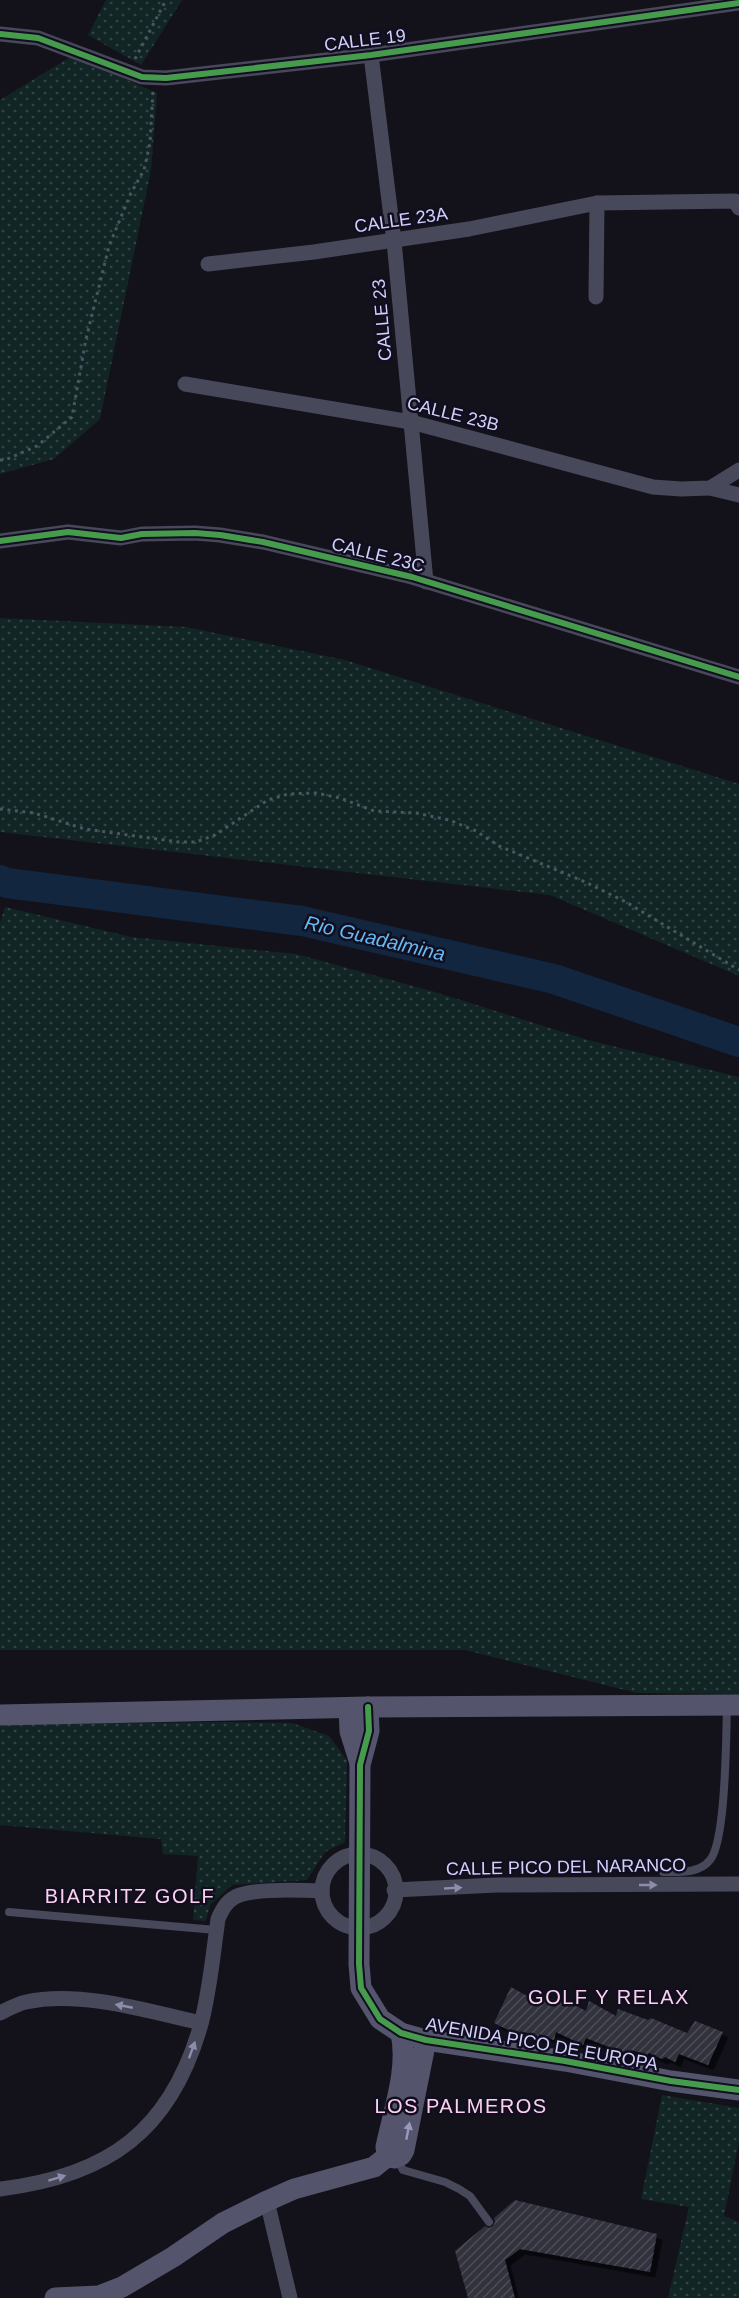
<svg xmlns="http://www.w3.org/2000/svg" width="739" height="2298" viewBox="0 0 739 2298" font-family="Arial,sans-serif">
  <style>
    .grass { fill: url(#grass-dots) }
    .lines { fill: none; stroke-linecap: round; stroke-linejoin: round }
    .river { stroke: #122640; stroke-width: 30 }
    .building { fill: url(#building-hatch); filter: url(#shadow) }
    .path { stroke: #4a5762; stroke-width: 3; stroke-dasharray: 3 4.5; stroke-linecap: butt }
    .lane { stroke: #48485b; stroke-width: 8 }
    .street { stroke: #48485b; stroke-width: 15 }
    .secondary { stroke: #54556d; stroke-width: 21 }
    .cycleway-casing { stroke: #100e1f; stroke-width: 10 }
    .cycleway { stroke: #469c4c; stroke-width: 6 }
    .oneway { fill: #8d8cab }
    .oneway2 { fill: #99b }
    .labels { text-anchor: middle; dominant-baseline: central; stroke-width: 5; stroke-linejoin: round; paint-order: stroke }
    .street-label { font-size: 18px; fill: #d2d0fb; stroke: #100e1f }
    .water-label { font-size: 20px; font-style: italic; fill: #66b9f3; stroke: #100e1f }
    .neighbourhood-label { font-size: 20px; letter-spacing: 1.5px; fill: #fbd1ee; stroke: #100e1f }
  </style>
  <defs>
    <pattern id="grass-dots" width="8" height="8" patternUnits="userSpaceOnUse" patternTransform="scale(1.5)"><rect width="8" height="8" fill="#122525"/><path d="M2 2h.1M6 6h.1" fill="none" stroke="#344446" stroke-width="1.8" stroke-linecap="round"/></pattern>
    <pattern id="building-hatch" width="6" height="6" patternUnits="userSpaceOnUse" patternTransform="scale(1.5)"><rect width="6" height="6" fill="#31303d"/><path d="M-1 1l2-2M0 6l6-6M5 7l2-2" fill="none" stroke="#4e4d5a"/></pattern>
    <filter id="shadow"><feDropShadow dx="5.5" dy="5.5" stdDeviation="0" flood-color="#0009"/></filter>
  </defs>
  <rect width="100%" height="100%" fill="#13121b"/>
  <g class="grass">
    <path d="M106 0H182L141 65 88 35Z"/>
    <path d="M72 56 157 93 151 170 100 419 54 459 0 474V100Z"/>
    <path d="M0 618 186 627 345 660 739 784V976L550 895 0 832Z"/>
    <path d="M5 907 131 937 296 954 435 992 588 1040 739 1077V1694L637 1693 465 1650H0V923Z"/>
    <path d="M232 1722 292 1723 329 1736 347 1760 345 1842 325 1852 307 1880 232 1885 210 1905 206 1921 193 1920 198 1856 163 1854 161 1839 0 1825V1724Z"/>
    <path d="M662 2095 739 2108V2141L724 2216 739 2222V2298H668L689 2207 641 2199Z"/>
  </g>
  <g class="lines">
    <path class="river" d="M0 880 7 883 302 921 554 979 739 1042"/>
  </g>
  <g class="building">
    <path d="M511 1987 538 2002 542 1994 559 2003 562 1998 586 2011 589 2001 616 2016 618 2009 648 2020 651 2018 687 2033 695 2021 723 2032 708 2065 679 2054 675 2062 665 2057 662 2059 649 2053 647 2055 631 2050 629 2055 586 2038 583 2045 556 2032 554 2040 539 2034V2037L524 2032 519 2035 494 2023Z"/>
    <path d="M515 2200 657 2234 650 2272 520 2249 505 2260 515 2298H468L455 2251 485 2226 489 2228 493 2226 495 2222 494 2218Z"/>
  </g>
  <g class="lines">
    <g class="path">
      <path d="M135 59 166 0"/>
      <path d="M0 460H5L37 446 72 417 86 339 109 246 131 193 144 170 150 143 153 91"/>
      <path d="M0 809 34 813 85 829 179 842H196L215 835 268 800 288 794 316 793 340 798 374 811 416 813 449 820 476 831 499 846 583 881 626 902 739 970"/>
    </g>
    <g class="lane">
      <path d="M663 1872C679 1872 699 1874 710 1860 726 1841 726 1736 727 1708"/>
      <path d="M9 1912 216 1930"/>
      <path d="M397 2159 403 2170 445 2182 459 2189 470 2196 489 2222"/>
    </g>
    <g class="street">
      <path d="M0 34 38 38 142 77 166 78 371 55 739 3"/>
      <path d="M371 55 394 241 426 582"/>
      <path d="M208 264 314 252 469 229 597 203 735 201 739 208"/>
      <path d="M596 297 597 203"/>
      <path d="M185 384 411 422 653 487 681 489 710 488 739 470"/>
      <path d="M710 488 739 495"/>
      <path d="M0 541 68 532 121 538 142 534 195 533 220 535 263 542 412 577 739 677"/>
      <circle cx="359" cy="1891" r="37"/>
      <path d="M394 1890 497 1885 739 1884"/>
      <path d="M0 2013C8 2009 17 2004 26 2002 80 1990 148 2011 201 2023"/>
      <path d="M0 2189C108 2176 171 2131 201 2024 210 1990 213 1954 218 1919 222 1910 226 1902 235 1897 253 1888 301 1890 322 1891"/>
      <path d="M267 2201 290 2298"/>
    </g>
    <g class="secondary">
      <path d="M368 1707 369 1731 360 1765 359 1964 361 1988 380 2019 401 2033 426 2040 565 2061 671 2081 739 2090"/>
      <path d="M349 1708 350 1731 360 1763"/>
      <path d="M0 1715 368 1707 739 1705"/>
      <path d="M401 2033C409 2069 393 2112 386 2147L387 2153 394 2158 401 2155 404 2150 426 2040"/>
      <path d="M55 2298 99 2296 122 2287 173 2257 223 2223 267 2201 294 2189 374 2167 389 2155"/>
    </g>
    <defs>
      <g id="cycleway">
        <path d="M0 34 38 38 142 77 166 78 371 55 739 3"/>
        <path d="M0 541 68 532 121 538 142 534 195 533 220 535 263 542 412 577 739 677"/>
        <path d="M368 1707 369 1731 360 1765 359 1964 361 1988 380 2019 401 2033 426 2040 565 2061 671 2081 739 2090"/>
      </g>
    </defs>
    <use href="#cycleway" class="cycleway-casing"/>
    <use href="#cycleway" class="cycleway"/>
  </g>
  <defs><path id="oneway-solid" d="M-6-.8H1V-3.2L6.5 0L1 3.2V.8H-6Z" transform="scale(1.5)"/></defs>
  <g class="oneway">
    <use href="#oneway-solid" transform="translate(648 1885)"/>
    <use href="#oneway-solid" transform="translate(453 1888) rotate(-3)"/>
    <use href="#oneway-solid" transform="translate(124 2006) rotate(-169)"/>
    <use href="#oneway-solid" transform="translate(192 2050) rotate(-70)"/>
    <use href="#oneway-solid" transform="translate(57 2178) rotate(-17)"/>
  </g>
  <use class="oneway2" href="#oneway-solid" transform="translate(408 2131) rotate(-79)"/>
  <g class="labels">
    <g class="street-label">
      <text transform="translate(365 40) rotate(-7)">CALLE 19</text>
      <text transform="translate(401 220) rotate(-8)">CALLE 23A</text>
      <text transform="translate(382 320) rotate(-95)">CALLE 23</text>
      <text transform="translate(453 414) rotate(14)">CALLE 23B</text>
      <text transform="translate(378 555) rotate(14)">CALLE 23C</text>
      <text transform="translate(566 1867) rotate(-1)">CALLE PICO DEL NARANCO</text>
      <text transform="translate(542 2044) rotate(10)">AVENIDA PICO DE EUROPA</text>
    </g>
    <g class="water-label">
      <text transform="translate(375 938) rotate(13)">Rio Guadalmina</text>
    </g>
    <g class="neighbourhood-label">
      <text x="130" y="1896">BIARRITZ GOLF</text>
      <text x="609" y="1997">GOLF Y RELAX</text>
      <text x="461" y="2106">LOS PALMEROS</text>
    </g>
  </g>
</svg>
